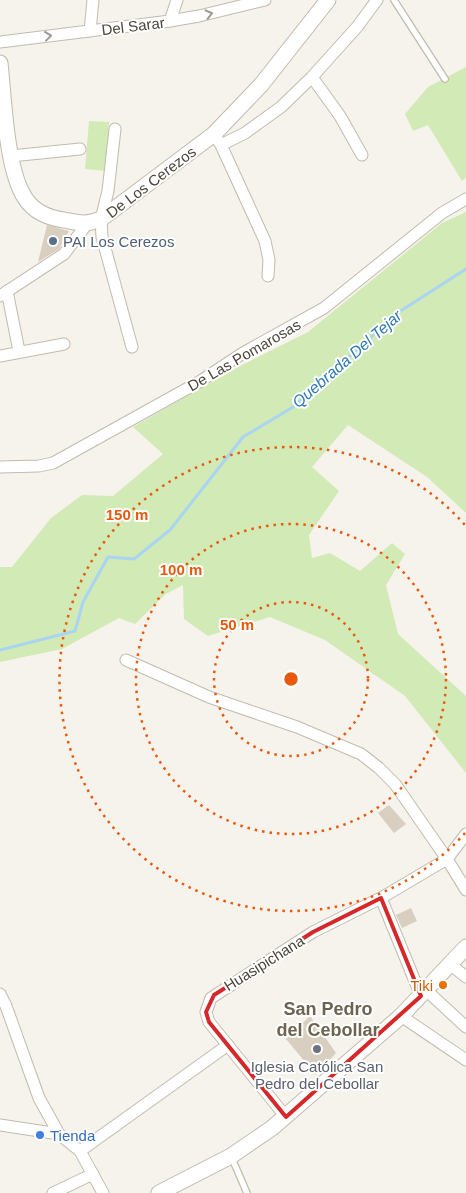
<svg xmlns="http://www.w3.org/2000/svg" width="466" height="1193" viewBox="0 0 466 1193" font-family="Helvetica,sans-serif">
  <style>
    .green { fill: #d2eab5 }
    .lines { fill: none; stroke-linecap: round; stroke-linejoin: round }
    .stream { stroke: #a9d4f2; stroke-width: 3 }
    .building { fill: #d8cfc1 }
    .service-casing { stroke: #c2bbae; stroke-width: 8 }
    .minor-casing { stroke: #c2bbae; stroke-width: 13 }
    .tertiary-casing { stroke: #c2bbae; stroke-width: 17 }
    .service { stroke: #fff; stroke-width: 5.5 }
    .minor { stroke: #fff; stroke-width: 11 }
    .tertiary { stroke: #fff; stroke-width: 15 }
    .oneway { stroke: #9c9892 }
    .marked { fill: none; stroke: #d62828; stroke-width: 4; stroke-linejoin: round }
    .ring { fill: none; stroke: #e8590c; stroke-width: 2.5; stroke-dasharray: 2.5 5 }
    .service-dot { fill: #5c6f8a; stroke: #fff; stroke-width: 2 }
    .food-dot { fill: #e8710a; stroke: #fff; stroke-width: 2 }
    .worship-dot { fill: #6b7280; stroke: #fff; stroke-width: 2 }
    .shop-dot { fill: #3f7fe0; stroke: #fff; stroke-width: 2 }
    .labels { text-anchor: middle; dominant-baseline: central; stroke-width: 4; stroke-linejoin: round; paint-order: stroke }
    .street-label { font-size: 15px; fill: #4b4439; stroke: #fff }
    .service-label { font-size: 15px; fill: #4e5e75; stroke: #fff; text-anchor: start }
    .food-label { font-size: 15px; fill: #c56008; stroke: #fff; text-anchor: end }
    .worship-label { font-size: 15px; fill: #5b616d; stroke: #fff }
    .shop-label { font-size: 15px; fill: #366cbe; stroke: #fff; text-anchor: start }
    .water-label { font-size: 16px; font-style: italic; fill: #2e7ab2; stroke: #fff }
    .quarter-label { font-size: 18px; font-weight: bold; fill: #6e6250; stroke: #fff }
    .centre { fill: #e8590c; stroke: #fff; stroke-width: 2.5 }
    .ring-label { font-size: 15px; text-anchor: middle; font-weight: bold; fill: #e8590c; stroke: #fff; stroke-width: 4; stroke-linejoin: round; paint-order: stroke }
  </style>
  <rect width="100%" height="100%" fill="#f6f3ec"/>
  <g class="green">
    <path d="M466 67V178L462 181 428 125 413 131 405 114 428 87Z"/>
    <path d="M89 121 109 122 106 171 85 169Z"/>
    <path d="M466 212V513L427 477 348 425 312 467 339 491 309 535 312 558 330 553 360 571 392 543 405 554 386 585 398 634 466 696V773L405 696 325 640 270 617 208 636 184 619 183 585 166 594 135 624 119 618 62 649 0 662V567H12L51 518 82 495 113 496 163 454 133 427 242 365 308 332 442 223Z"/>
  </g>
  <g class="lines">
    <path class="stream" d="M0 650 75 631 83 602 108 557 134 559 170 530 243 437 293 407 399 312 466 269"/>
  </g>
  <g class="building">
    <path d="M47 225 69 231 59 249 38 262Z"/>
    <path d="M389 805 406 824 394 833 378 813Z"/>
    <path d="M411 908 417 921 402 928 396 915Z"/>
    <path d="M310 1016 336 1053 316 1075 286 1039Z"/>
  </g>
  <g class="lines">
    <defs>
      <g id="service">
        <path d="M394 0 445 79"/>
        <path d="M231 1156 247 1193"/>
      </g>
      <g id="minor">
        <path d="M170 21 177 0"/>
        <path d="M90 31 93 0"/>
        <path d="M0 42 170 21 199 16 265 0"/>
        <path d="M312 77 340 116 362 155"/>
        <path d="M115 129 108 191 101 219 102 237 132 347"/>
        <path d="M214 134 221 145 245 133 281 107 312 77 357 27 377 0"/>
        <path d="M221 145 265 241 269 260 268 276"/>
        <path d="M11 156 80 149"/>
        <path d="M7 291 19 351"/>
        <path d="M0 296 64 254 87 224"/>
        <path d="M0 356 64 344"/>
        <path d="M0 467 39 466 53 463 199 382 243 353 324 308 442 213 466 199"/>
        <path d="M126 660 209 697 297 727 361 754 379 768 395 784 447 859 466 890"/>
        <path d="M381 898 421 996"/>
        <path d="M451 965 466 977"/>
        <path d="M426 990 466 1027"/>
        <path d="M0 994 6 1006 39 1098 59 1134 80 1151 103 1193"/>
        <path d="M401 1016 466 1060"/>
        <path d="M286 1117 209 1022 206 1012 211 998 313 932 381 898 447 859 466 834"/>
        <path d="M0 1125 59 1134"/>
        <path d="M80 1151 228 1045"/>
        <path d="M53 1193 93 1174"/>
      </g>
      <g id="tertiary">
        <path d="M0 63C4 99 6 169 25 198 34 212 49 218 64 220 80 223 85 225 101 219L214 134 261 85 328 0"/>
        <path d="M159 1193 231 1156 272 1128 401 1016 466 947"/>
      </g>
    </defs>
    <use href="#service" class="service-casing"/>
    <use href="#minor" class="minor-casing"/>
    <use href="#tertiary" class="tertiary-casing"/>
    <use href="#service" class="service"/>
    <use href="#minor" class="minor"/>
    <use href="#tertiary" class="tertiary"/>
  </g>
  <defs><path id="oneway-chevron" d="M-2-3.5L2.5 0L-2 3.5" fill="none" stroke-width="1.6" stroke-linecap="round" stroke-linejoin="round" transform="scale(1.25)"/></defs>
  <g class="oneway">
    <use href="#oneway-chevron" transform="translate(209 14) rotate(-14)"/>
    <use href="#oneway-chevron" transform="translate(48 36) rotate(-7)"/>
  </g>
  <path class="marked" d="M381 898 421 996 286 1117 209 1022 206 1012 214 995 313 932Z"/>
  <g class="ring">
    <circle cx="291" cy="679" r="77"/>
    <circle cx="291" cy="679" r="155"/>
    <path d="M465 833A232 232 0 1 1 465 525"/>
  </g>
  <circle class="service-dot" cx="53" cy="241" r="5"/>
  <circle class="food-dot" cx="443" cy="985" r="5"/>
  <circle class="worship-dot" cx="317" cy="1049" r="5"/>
  <circle class="shop-dot" cx="40" cy="1135" r="5"/>
  <g class="labels">
    <g class="street-label">
      <text transform="translate(133 26) rotate(-7)">Del Sarar</text>
      <text transform="translate(151 182) rotate(-37)">De Los Cerezos</text>
      <text transform="translate(244 355) rotate(-30)">De Las Pomarosas</text>
      <text transform="translate(264 963) rotate(-32)">Huasipichana</text>
    </g>
    <g class="service-label">
      <text x="63" y="241">PAI Los Cerezos</text>
    </g>
    <g class="food-label">
      <text x="433" y="985">Tiki</text>
    </g>
    <g class="worship-label">
      <text x="317" y="1066">Iglesia Católica San<tspan x="317" dy="17">Pedro del Cebollar</tspan></text>
    </g>
    <g class="shop-label">
      <text x="50" y="1135">Tienda</text>
    </g>
    <g class="water-label">
      <text transform="translate(347 359) rotate(-41)">Quebrada Del Tejar</text>
    </g>
    <g class="quarter-label">
      <text x="328" y="1009">San Pedro<tspan x="328" dy="21">del Cebollar</tspan></text>
    </g>
  </g>
  <circle cx="291" cy="679" r="8" class="centre"/>
  <g class="ring-label">
    <text x="127" y="520">150 m</text>
    <text x="181" y="575">100 m</text>
    <text x="237" y="630">50 m</text>
  </g>
</svg>
